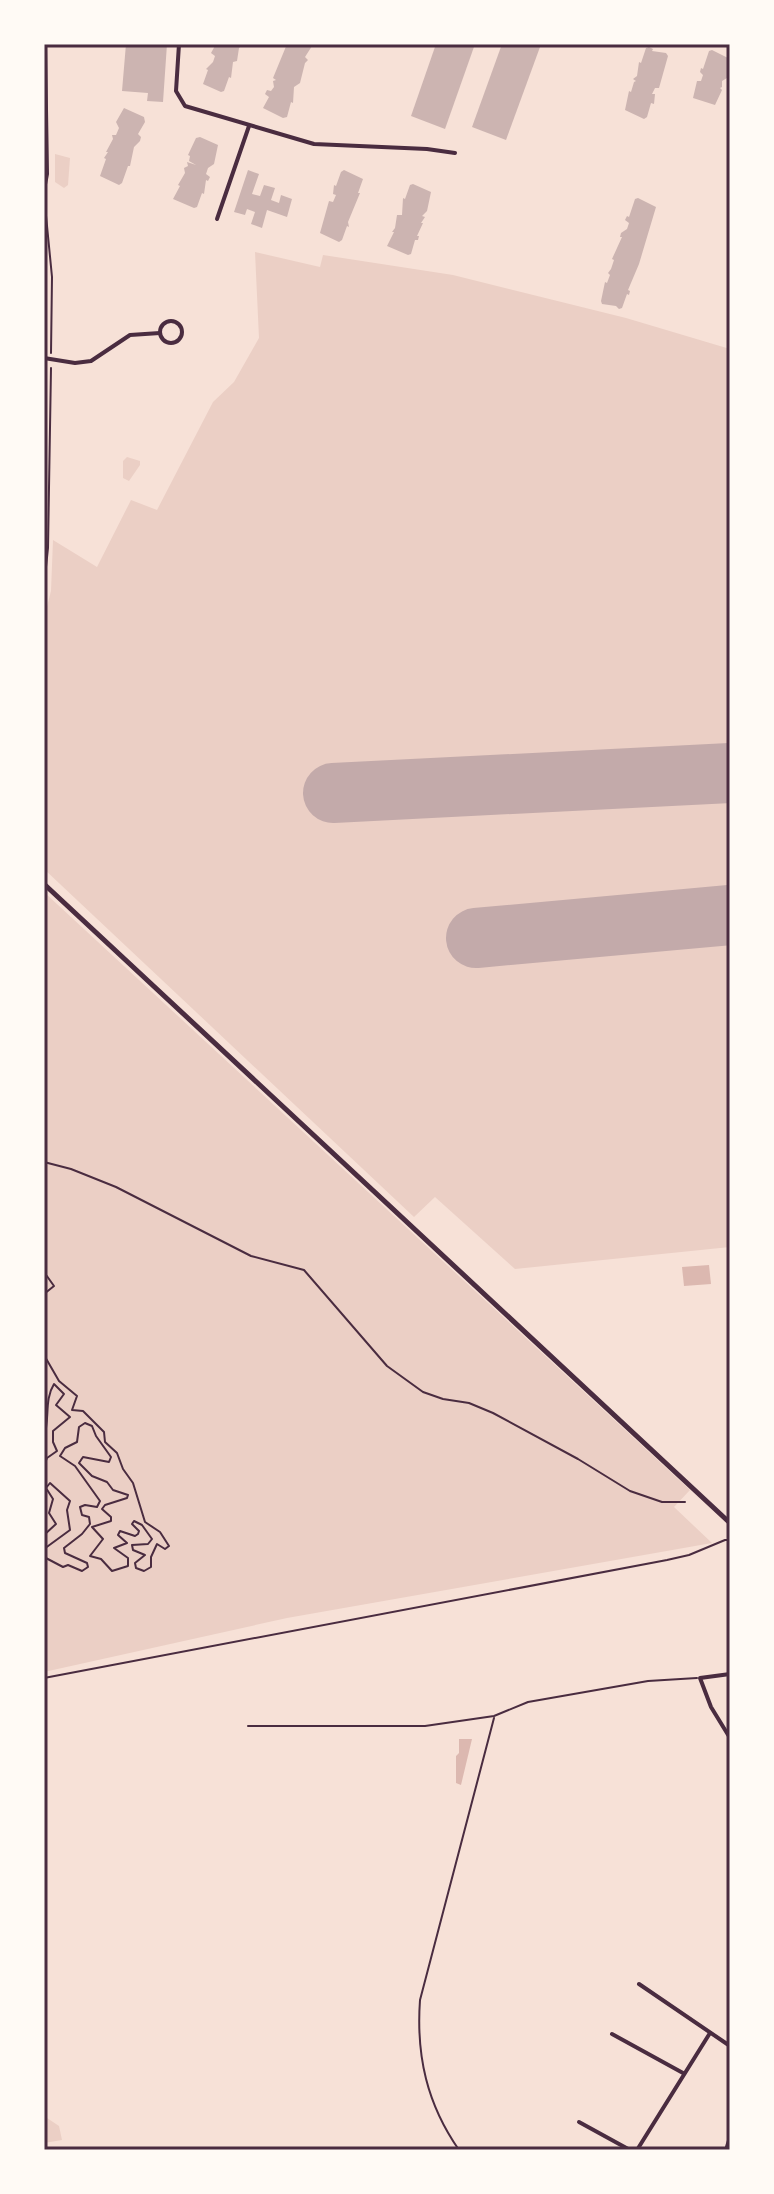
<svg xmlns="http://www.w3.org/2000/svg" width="774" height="2194" viewBox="0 0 774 2194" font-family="'DM Sans',sans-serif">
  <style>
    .green { fill: #ebcfc5 }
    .water { fill: #dcb8b0 }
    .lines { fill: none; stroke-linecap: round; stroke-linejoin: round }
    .runway { stroke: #c3aaaa; stroke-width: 60 }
    .building { fill: #ccb4b1 }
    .path { stroke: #4a2c40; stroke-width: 2 }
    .service { stroke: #4a2c40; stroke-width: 2 }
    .minor { stroke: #4a2c40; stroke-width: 4 }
    .tertiary { stroke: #4a2c40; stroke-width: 5 }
    .neatline { fill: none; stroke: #4a2c40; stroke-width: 3 }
  </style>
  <rect width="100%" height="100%" fill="#f7e1d7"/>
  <g class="green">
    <path d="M55 154 70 158 68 185 64 188 55 182Z"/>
    <path d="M255 252 320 267 323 255 453 275 626 318 730 349V1247L515 1269 435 1197 414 1217 44 869V618L51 591 53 540 97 567 131 500 157 510 213 402 234 382 259 338Z"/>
    <path d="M127 457 140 461V465L129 481 123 478V461Z"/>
    <path d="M44 892 690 1490 674 1507 712 1543 287 1618 44 1672Z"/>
    <path d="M44 2116 59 2126 62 2140 44 2143Z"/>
  </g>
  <g class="water">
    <path d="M709 1265 711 1284 684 1286 682 1267Z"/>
    <path d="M459 1739H472L461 1785 456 1783V1756L459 1753Z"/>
  </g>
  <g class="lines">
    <g class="runway">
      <path d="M333 793 730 773"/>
      <path d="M476 938 730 915"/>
    </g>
  </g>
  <g class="building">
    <path d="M126 44H167L163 102 147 101 148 93 122 91Z"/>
    <path d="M216 44H243L239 48 237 61 233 62 231 78 229 77 224 91 221 92 203 84 208 70 206 69 213 62 215 56 211 53Z"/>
    <path d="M287 44H311L312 46 305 57 308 60 305 63 300 83 294 87 293 103 291 102 287 117 283 118 263 108 269 97 265 94 267 90 271 91 274 87 273 81 276 80 273 78Z"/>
    <path d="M436 44H475L445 129 411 116Z"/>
    <path d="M502 44H532L540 47 506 140 472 127Z"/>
    <path d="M649 47 653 49 652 51 666 53 668 56 659 88H655L652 94H655L654 104 651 103 647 117 644 119 625 110 629 91 631 92 634 82 636 81 633 79 637 76 639 62 641 63 646 48Z"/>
    <path d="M712 50 730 59 727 78 722 81V87L720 88 722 90 715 105 693 98 697 81H701L703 75 700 72 701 68 703 69 709 51Z"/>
    <path d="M124 108 144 117 145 122 138 134 141 137 140 141 134 147 130 166H128L122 183 119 185 100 176 106 159 104 158 108 152H106L113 139 112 135H116L119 128 116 122Z"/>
    <path d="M200 137 218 145 214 164 208 168 206 174 210 177 208 181 206 180 204 194 202 193 197 207 194 208 173 199 180 186 178 185 185 173 184 168 188 166 187 162 196 165 189 161 190 156 188 155 196 138Z"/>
    <path d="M248 170 259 174 252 194 260 196 264 185 275 188 271 200 279 203 281 195 292 199 287 217 267 210 262 228 251 224 255 212 247 209 245 215 234 212Z"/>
    <path d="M344 170 363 179 358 193H360L348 222 349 227 347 226 342 240 339 242 320 233 329 201 333 202 336 195 333 194 334 185 336 186 341 172Z"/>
    <path d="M413 184 431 192 427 211 422 216 425 217 421 223H423L417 236H419L418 240H415L411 254 408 255 387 246 394 232H392L395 228 397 215H402L403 198 405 199 410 185Z"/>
    <path d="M638 198 656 207 639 264 628 290 630 291 629 295 627 294 622 308 619 309 616 306 602 304 601 301 605 282 607 283 610 275 608 273 611 269 614 260 612 259 622 237H620L621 233 627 229 629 223 625 220 627 216 629 217 635 199Z"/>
  </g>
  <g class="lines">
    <g class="path">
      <path d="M46 44 48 174 44 195 52 277 51 353"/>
      <path d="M44 586 48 548 51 368"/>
      <path d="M44 1162 71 1169 116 1187 251 1256 304 1270 387 1366 423 1392 443 1399 469 1403 493 1413 578 1459 630 1491 662 1502H685"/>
      <path d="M44 1272 54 1286 44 1294"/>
      <path d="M44 1355 59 1381 77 1396 72 1410 83 1411 104 1432 105 1442 117 1453 123 1469 133 1483 145 1522 160 1532 169 1546 165 1549 157 1544 151 1557V1567L144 1571 136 1568 135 1563 145 1555 133 1550 132 1545 148 1544 152 1539 142 1525 134 1521 132 1524 139 1531 138 1534 135 1536 120 1531 118 1535 127 1543 114 1548 128 1558V1566L112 1571 101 1559 90 1556 103 1539 92 1527 111 1521V1517L102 1509 105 1505 127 1498 128 1495 113 1490 107 1482 92 1476 79 1463 83 1457 109 1462 111 1457 96 1436 92 1426 85 1423 79 1427 77 1442 65 1448 60 1456 75 1466 100 1501 97 1507 85 1505 80 1507 82 1515 89 1517 90 1524 82 1534 64 1548 65 1553 87 1563 88 1567 82 1571 68 1565 63 1567 44 1557"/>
      <path d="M44 1437C50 1419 44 1400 54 1384L64 1394 56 1405 70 1417 53 1431V1442L57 1451 47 1458 44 1466"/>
      <path d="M44 1469 46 1477 44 1480"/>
      <path d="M44 1535 56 1524 49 1513 53 1499 46 1488 50 1483 70 1501 67 1510 70 1530 44 1549"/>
      <path d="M44 1678 667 1560 689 1555 725 1540H730"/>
    </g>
    <g class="service">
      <path d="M248 1726H425L494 1716 528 1702 648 1681 697 1678"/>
      <path d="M459 2150C427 2104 416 2056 420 2000L494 1718"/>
    </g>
    <g class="minor">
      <path d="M179 44 176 91 185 106 314 144 427 149 455 153"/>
      <path d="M217 219 249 126"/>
      <circle cx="171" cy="332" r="11"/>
      <path d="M44 358 75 363 91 361 130 335 160 333"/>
      <path d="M730 1674 700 1678 711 1707 730 1738"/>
      <path d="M639 1984 730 2046"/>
      <path d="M612 2034 683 2073"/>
      <path d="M579 2122 630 2150"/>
      <path d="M637 2150 710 2033"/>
      <path d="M726 2150 730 2137"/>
    </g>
    <path class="tertiary" d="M44 884 730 1523"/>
  </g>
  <rect width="774" height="2194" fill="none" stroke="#fffaf5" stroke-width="92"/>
  <rect x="46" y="46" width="682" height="2102" class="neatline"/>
</svg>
